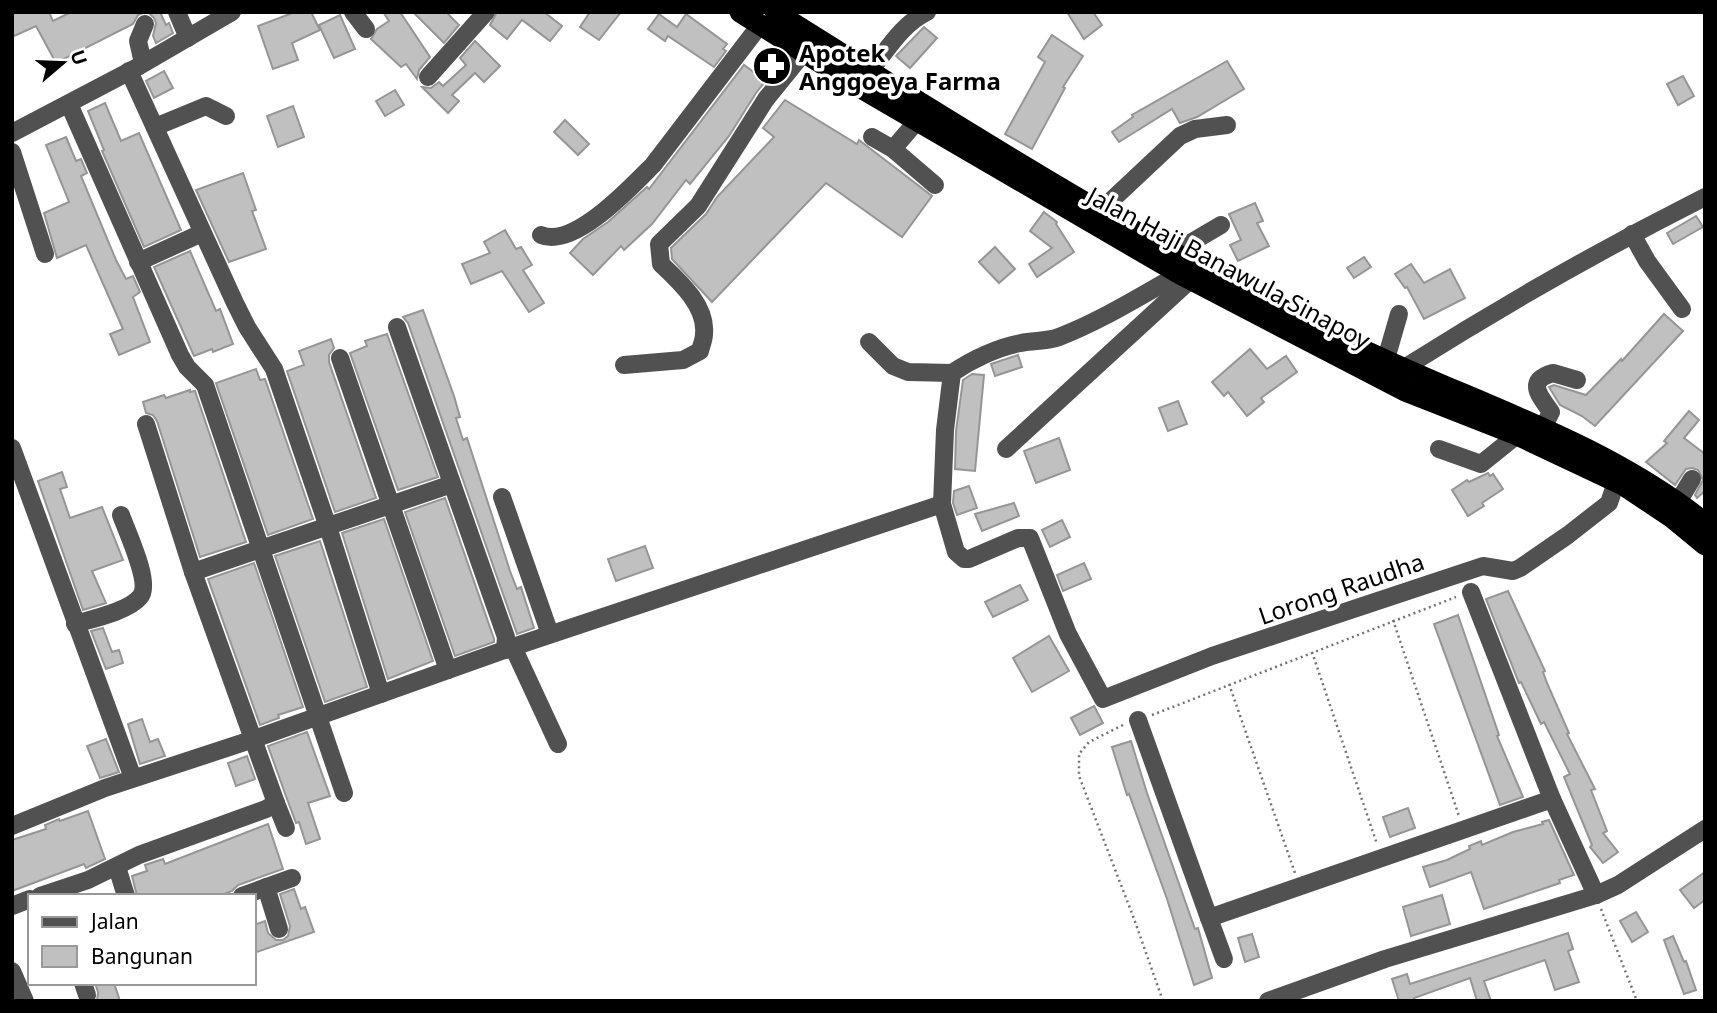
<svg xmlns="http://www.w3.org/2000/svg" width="1717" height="1013" viewBox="0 0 1717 1013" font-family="'Noto Sans',sans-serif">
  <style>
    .building { fill: #c0c0c0; stroke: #959595; stroke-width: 2 }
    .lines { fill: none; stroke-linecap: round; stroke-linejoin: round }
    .path { stroke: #737373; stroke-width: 2.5; stroke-dasharray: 2 3.5; stroke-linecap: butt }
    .minor { stroke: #515151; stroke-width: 18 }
    .highway { stroke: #000; stroke-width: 21 }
    .labels { text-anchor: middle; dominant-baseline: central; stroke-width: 7; stroke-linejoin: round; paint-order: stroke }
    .poi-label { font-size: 24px; font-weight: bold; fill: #000; stroke: #fff; text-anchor: start }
    .street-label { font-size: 24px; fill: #000; stroke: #fff }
  </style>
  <rect width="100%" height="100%" fill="#fff"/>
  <g class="building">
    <path d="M12 12H49L53 21 71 12H160L166 25 169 23 173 33 156 43 153 36 156 23 154 18 149 13H143L138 15 133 24 56 63 36 26 12 37Z"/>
    <path d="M295 12H311L320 30 292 43 298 60 273 69 258 26Z"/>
    <path d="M383 12H400L430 57 419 70 417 79 406 64 401 67 371 39 377 29 389 21Z"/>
    <path d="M413 12H446L459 25 444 43Z"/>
    <path d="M497 12H544L562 26 550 41 522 20 507 39 490 25Z"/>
    <path d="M590 12H621L599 40 580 27Z"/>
    <path d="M1067 12H1093L1102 25 1084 39Z"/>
    <path d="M659 14 677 27 686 14 727 44 723 49 726 51 714 67 668 36 665 41 648 29Z"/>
    <path d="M340 15 355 49 334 58 319 25Z"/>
    <path d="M924 27 937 38 910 68 896 56Z"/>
    <path d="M1052 35 1083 56 1063 87 1065 88 1032 149 1005 134 1045 62 1038 57Z"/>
    <path d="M475 41 500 66 484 82 475 73 452 95 459 101 448 113 422 87 431 88 439 82 443 86 466 65 460 58Z"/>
    <path d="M771 50 783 59 756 93 729 136 690 184 686 180 652 224 624 250 621 246 593 275 570 253 583 239 608 222 647 187 649 189 744 65 755 73Z"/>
    <path d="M1227 61 1244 89 1197 117 1180 123 1172 109 1119 142 1112 132 1133 117 1132 115Z"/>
    <path d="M164 71 173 88 154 98 146 81Z"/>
    <path d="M1683 76 1694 96 1678 105 1667 84Z"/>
    <path d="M395 90 404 105 385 116 376 101Z"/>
    <path d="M785 100 857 144 859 140 932 196 902 237 826 183 712 302 672 259 671 248 706 214 717 197 774 137 763 128Z"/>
    <path d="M105 103 121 141 139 133 181 230 144 247 102 151 104 150 88 111Z"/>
    <path d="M293 106 304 137 278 147 267 116Z"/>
    <path d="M565 120 589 144 578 155 554 132Z"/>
    <path d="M66 137 76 161 81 159 87 173 81 176 116 260 126 279 133 276 140 292 133 297 150 342 119 355 110 334 123 329 86 245 57 258 44 213 69 202 46 145Z"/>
    <path d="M243 173 256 210 252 211 266 249 229 262 196 190Z"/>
    <path d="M1255 203 1263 221 1257 223 1269 246 1238 261 1230 245 1241 240 1229 214Z"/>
    <path d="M1044 212 1057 222 1056 224 1074 252 1037 277 1029 264 1052 248 1030 231Z"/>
    <path d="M1696 216 1703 227 1673 244 1667 233Z"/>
    <path d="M505 230 516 249 521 247 532 265 523 270 544 303 529 312 502 271 471 284 462 264 490 253 484 242Z"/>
    <path d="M995 247 1015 269 999 283 979 262Z"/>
    <path d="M190 251 216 311 220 309 233 344 213 352 212 349 194 356 154 267Z"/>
    <path d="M1364 257 1371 267 1354 278 1347 268Z"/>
    <path d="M1411 264 1424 283 1450 269 1465 298 1424 319 1407 287 1405 288 1395 274Z"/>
    <path d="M423 310 454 396 460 417 456 418 463 440 467 438 510 571 517 589 521 587 534 628 517 634 408 323 403 317Z"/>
    <path d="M1664 314 1683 331 1595 426 1582 416 1560 405 1549 387 1554 385 1586 395 1621 359 1622 361Z"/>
    <path d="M387 334 438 477 398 490 350 353 367 346 365 341Z"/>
    <path d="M331 339 334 348 329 355V362L376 498 335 512 287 371 304 365 299 351Z"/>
    <path d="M1250 349 1267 369 1286 356 1297 372 1261 398 1264 402 1247 416 1228 392 1224 396 1212 382Z"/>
    <path d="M1018 355 1022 367 995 376 991 364Z"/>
    <path d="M256 369 260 380 265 379 313 519 268 535 216 383Z"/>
    <path d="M972 374 984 375 975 471 955 469 956 431 963 380Z"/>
    <path d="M190 390V392L195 391 246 542 200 557 157 421 153 415 146 413 143 402 164 395 166 398Z"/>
    <path d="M1178 401 1187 424 1168 431 1159 408Z"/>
    <path d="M1689 411 1699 420 1684 438 1705 454V491L1697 498 1695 495 1703 480 1698 470 1692 468 1686 469 1675 485 1646 462 1667 443 1664 441Z"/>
    <path d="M1059 438 1070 470 1036 483 1024 451Z"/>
    <path d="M62 472 67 487 60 489 70 518 102 507 123 560 92 571 106 603 83 610 38 481Z"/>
    <path d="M1488 473 1490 476 1493 474 1503 489 1482 503 1484 506 1468 516 1452 490 1467 480 1469 482Z"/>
    <path d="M969 486 977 508 957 515 953 503 954 491Z"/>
    <path d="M445 498 494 639V642L455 656 405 512Z"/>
    <path d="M1014 503 1019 516 982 531 975 514Z"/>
    <path d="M384 519 433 661 388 679 342 533Z"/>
    <path d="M1062 520 1070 537 1050 547 1042 530Z"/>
    <path d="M320 541 367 687 325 702 275 556Z"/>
    <path d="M645 546 653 568 616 581 608 559Z"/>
    <path d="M254 563 303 707 278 715 279 718 260 725 208 579Z"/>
    <path d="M1084 563 1091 579 1063 591 1057 575Z"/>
    <path d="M1020 585 1028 600 993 617 985 602Z"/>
    <path d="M1508 591 1545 671 1543 672 1547 683 1569 733 1567 734 1595 789 1591 790 1607 831 1603 833 1618 852 1603 863 1590 847 1592 845 1564 777 1570 774 1544 722 1541 724 1521 682 1519 683 1486 599Z"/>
    <path d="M1458 615 1499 735 1497 736 1523 797 1500 805 1434 624Z"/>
    <path d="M103 628 112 652 119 650 123 663 106 669 91 631Z"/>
    <path d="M1049 636 1069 671 1032 692 1013 658Z"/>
    <path d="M1094 706 1103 723 1080 735 1071 718Z"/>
    <path d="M142 719 150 742 158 739 165 756 140 764 128 724Z"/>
    <path d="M307 732 330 796 308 803 320 839 306 844 299 822 296 823 287 799 268 746Z"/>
    <path d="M106 739 119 772 100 778 87 746Z"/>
    <path d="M1131 741 1147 793 1195 929 1198 928 1212 978 1194 985 1167 899 1129 794 1127 795 1112 747Z"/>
    <path d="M247 756 255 779 236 786 228 763Z"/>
    <path d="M1408 808 1415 828 1390 837 1383 817Z"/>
    <path d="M88 811 105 859 86 868 84 864 12 891V840L46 829 45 825 59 819 60 821Z"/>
    <path d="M1549 820 1574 875 1559 880 1560 883 1484 909 1471 872 1430 887 1423 867 1447 860 1470 849 1469 846 1481 841 1482 845 1513 832 1543 824 1542 822Z"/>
    <path d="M268 824 283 869 238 885 232 891 219 896H137L132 876 147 871 145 865 163 859 165 864Z"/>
    <path d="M1705 872V900L1694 908 1680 890Z"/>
    <path d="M294 889 301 909 305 907 314 932 254 953V925L265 921 268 933 276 940H283L288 936 290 926 280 894Z"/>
    <path d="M1442 895 1450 924 1411 936 1403 907Z"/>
    <path d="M1636 912 1648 932 1632 942 1620 921Z"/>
    <path d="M1568 933 1573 949 1568 951 1579 982 1555 990 1545 960 1484 981 1491 1001H1477L1470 978 1414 998 1415 1001H1399L1392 979 1407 974 1410 984Z"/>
    <path d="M1252 934 1259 957 1245 962 1238 938Z"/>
    <path d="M1673 936 1684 962 1686 961 1696 990 1684 994 1664 940Z"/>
    <path d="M95 983H114L120 1001H97L98 992Z"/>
  </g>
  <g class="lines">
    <g class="path">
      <path d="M1393 620 1459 816"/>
      <path d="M1312 652 1377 844"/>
      <path d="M1229 684 1295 873"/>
      <path d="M1152 715 1456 597"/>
      <path d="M1123 725 1089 742 1079 754V776L1133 916 1163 1001"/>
      <path d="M1601 909 1637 1001"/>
    </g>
    <g class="minor">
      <path d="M177 12 188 38"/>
      <path d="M353 12 366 29"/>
      <path d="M143 63 138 41 145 24"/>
      <path d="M129 71 235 303 247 327 274 369 328 527 381 694"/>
      <path d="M870 71C887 50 902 24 927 12"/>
      <path d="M428 77 486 12"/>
      <path d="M69 104 180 355 187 367 205 385 344 793"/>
      <path d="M155 127 206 106 226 116"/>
      <path d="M12 133 134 69 232 12"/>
      <path d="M872 137 893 149 935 185"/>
      <path d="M893 149 917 121"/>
      <path d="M12 152 45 254"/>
      <path d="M1100 211 1180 136 1195 129 1227 125"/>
      <path d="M1632 234 1647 261 1682 309"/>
      <path d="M541 235C574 249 631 187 653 165L760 25"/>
      <path d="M1175 252 1221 225"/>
      <path d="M138 262 202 233"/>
      <path d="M1180 274C1140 296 1101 321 1059 337 1046 342 1034 340 1021 343 998 347 971 360 952 373L945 430 942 504 956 552 964 559H969L1018 538H1030L1068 634 1103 699 1212 656 1483 566 1513 571 1520 568 1568 535 1609 503 1616 482"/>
      <path d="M397 327 506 637 505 650"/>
      <path d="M869 342 893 366 908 372 952 373"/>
      <path d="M340 358 448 670"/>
      <path d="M1386 359 1399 314"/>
      <path d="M624 365 683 360 700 351C701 346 704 340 704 334 707 306 679 281 661 264L659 244 698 206 766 99 804 52"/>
      <path d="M1404 368C1502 306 1602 249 1705 197"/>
      <path d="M1543 428 1551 412C1540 396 1525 381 1553 373L1577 380"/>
      <path d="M12 448 133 778"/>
      <path d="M1006 449 1190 280"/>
      <path d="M1439 449 1481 464 1517 435"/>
      <path d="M502 497 550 634"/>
      <path d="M1678 502 1692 479"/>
      <path d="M193 572 452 484"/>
      <path d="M1471 592 1552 799 1596 895"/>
      <path d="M75 624C92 619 129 611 140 597 152 584 127 532 121 515"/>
      <path d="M513 647 558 744"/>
      <path d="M1138 720 1209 918 1552 799"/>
      <path d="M276 803 286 828"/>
      <path d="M12 826 105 788 254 739 513 647 942 504"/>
      <path d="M117 867 126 896"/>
      <path d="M266 887 279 929"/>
      <path d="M40 896 88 880 139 855 266 809 276 803 193 572 146 424"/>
      <path d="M242 896 292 878"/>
      <path d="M12 906 30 899"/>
      <path d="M1209 918 1224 959"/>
      <path d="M12 971 25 1001"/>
      <path d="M83 983 87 995"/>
      <path d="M1268 1001 1385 959 1596 895 1618 885 1705 829"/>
    </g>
    <g class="highway">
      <path d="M740 12 859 87 1180 274 1405 391 1517 435 1623 485 1671 517 1705 545"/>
      <path d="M775 12C882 79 989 147 1098 210 1177 256 1258 297 1339 338 1461 400 1596 436 1705 523"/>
    </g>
  </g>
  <defs>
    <symbol id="pharmacy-disc" viewBox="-11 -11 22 22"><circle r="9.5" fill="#000" stroke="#fff"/><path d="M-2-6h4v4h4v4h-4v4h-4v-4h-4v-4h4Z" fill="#fff"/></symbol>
  </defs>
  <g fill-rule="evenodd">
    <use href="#pharmacy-disc" x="750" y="44" width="44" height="44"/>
  </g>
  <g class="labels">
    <g class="poi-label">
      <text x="799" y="52">Apotek<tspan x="799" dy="28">Anggoeya Farma</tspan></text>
    </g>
    <g class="street-label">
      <text transform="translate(1229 267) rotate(28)">Jalan Haji Banawula Sinapoy</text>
      <text transform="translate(1341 588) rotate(-19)">Lorong Raudha</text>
    </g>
  </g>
  <rect width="1717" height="1013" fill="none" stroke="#000000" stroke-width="28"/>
  <rect x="28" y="894" width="228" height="91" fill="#ffffff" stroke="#999999" stroke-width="2"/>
  <rect x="42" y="917" width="35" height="10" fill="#515151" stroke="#999999" stroke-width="2"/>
  <text x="91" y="929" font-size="21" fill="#000000">Jalan</text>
  <rect x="42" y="946" width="35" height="21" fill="#c0c0c0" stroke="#999999" stroke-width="2"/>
  <text x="91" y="964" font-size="21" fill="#000000">Bangunan</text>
  <g transform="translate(63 63) rotate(71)" stroke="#ffffff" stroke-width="5" paint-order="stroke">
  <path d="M0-5L12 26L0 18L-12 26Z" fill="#000000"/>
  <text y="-10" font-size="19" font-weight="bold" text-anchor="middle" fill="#000000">U</text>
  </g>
</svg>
